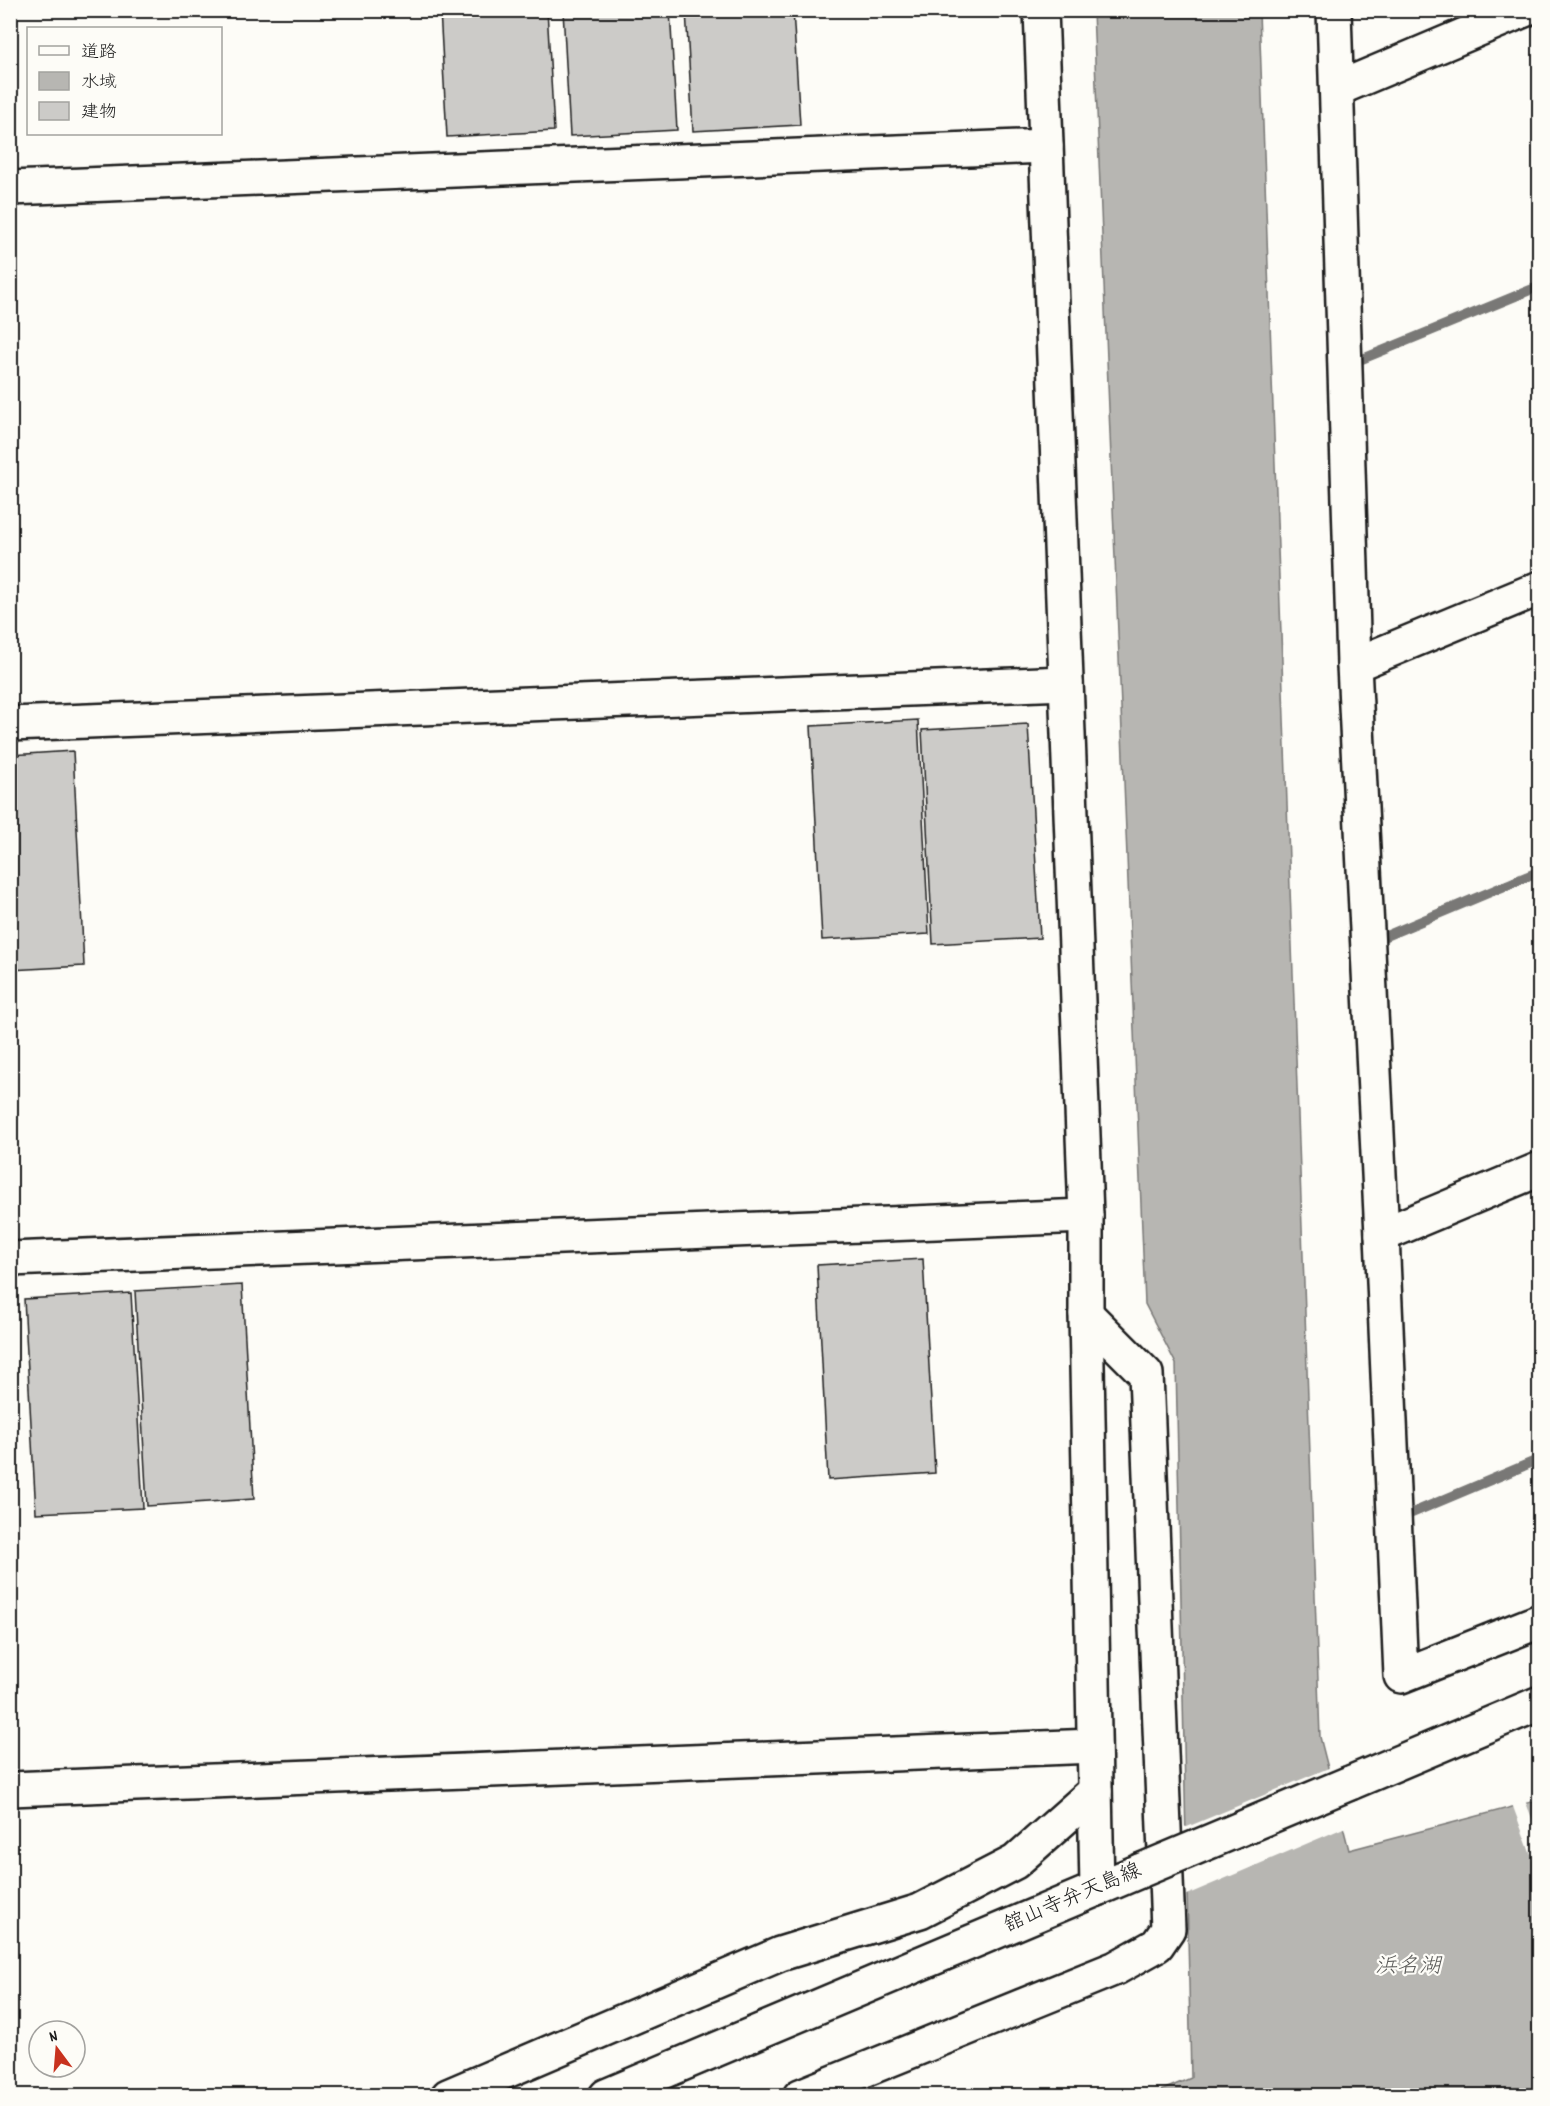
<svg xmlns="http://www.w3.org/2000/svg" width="1550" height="2106" viewBox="0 0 1550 2106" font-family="Dekko,'Klee One',sans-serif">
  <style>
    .water { fill: #b7b6b2; stroke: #797876; stroke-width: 1.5 }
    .pier { fill: #fdfcf7 }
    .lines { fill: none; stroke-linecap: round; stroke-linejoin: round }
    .stream { stroke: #797876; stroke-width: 10 }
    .building { fill: #cccbc8; stroke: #1c1c1c; stroke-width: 1.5 }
    .minor-casing { stroke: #1c1c1c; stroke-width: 38 }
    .major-casing { stroke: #1c1c1c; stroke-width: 38 }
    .minor { stroke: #fdfcf7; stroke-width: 33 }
    .major { stroke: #fdfcf7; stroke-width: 33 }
    .major-bridge-casing { stroke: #1c1c1c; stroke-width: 38; stroke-linecap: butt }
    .major-bridge { stroke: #fdfcf7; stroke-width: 33 }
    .labels { text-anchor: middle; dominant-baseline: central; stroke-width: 4.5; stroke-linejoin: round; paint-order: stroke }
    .street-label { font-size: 21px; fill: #1c1c1c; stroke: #fdfcf7 }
    .water-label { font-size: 22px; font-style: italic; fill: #5a5a58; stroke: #fdfcf7 }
  </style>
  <rect width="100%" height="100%" fill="#fdfcf7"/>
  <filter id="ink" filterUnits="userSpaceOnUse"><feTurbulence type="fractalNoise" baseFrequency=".0167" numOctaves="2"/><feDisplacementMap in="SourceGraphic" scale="12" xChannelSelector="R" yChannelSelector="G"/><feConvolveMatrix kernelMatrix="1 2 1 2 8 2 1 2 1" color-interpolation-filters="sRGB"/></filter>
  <g filter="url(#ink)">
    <path class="water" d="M1093 11H1259L1320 1737 1349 1850 1539 1800V2095H1151L1191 2078 1176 1364 1145 1304Z"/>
    <g class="pier">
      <path d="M1331 1767 1346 1827 1184 1896 1183 1826 1187 1827Z"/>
      <path d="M1525 1800 1539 1837V1877L1512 1804Z"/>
    </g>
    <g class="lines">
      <g class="stream">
        <path d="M1355 362 1540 286"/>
        <path d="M1381 938 1540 871"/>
        <path d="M1405 1516 1540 1459"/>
      </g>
    </g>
    <g class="building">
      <path d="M440 10H547L554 131 447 137Z"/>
      <path d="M563 10H670L677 130 570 136Z"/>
      <path d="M686 10H793L800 125 693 131Z"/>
      <path d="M918 720 929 934 822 940 811 726Z"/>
      <path d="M1028 724 1040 938 933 944 922 730Z"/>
      <path d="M73 751 84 966 10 970V755Z"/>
      <path d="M923 1259 935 1473 828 1480 817 1265Z"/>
      <path d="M242 1285 254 1499 147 1506 135 1291Z"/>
      <path d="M131 1293 143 1508 36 1513 24 1299Z"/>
    </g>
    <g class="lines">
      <defs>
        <g id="minor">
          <path d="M1041 10 1086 1216V1314L1097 1889"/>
          <path d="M1334 10 1354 665 1382 1235 1401 1676 1540 1621"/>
          <path d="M1337 89 1524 10"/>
          <path d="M10 188 1046 146"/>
          <path d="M1354 665 1540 588"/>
          <path d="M10 724 1066 683"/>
          <path d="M1382 1235 1540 1169"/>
          <path d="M10 1259 1086 1216"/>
          <path d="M10 1789 1094 1746"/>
          <path d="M448 2096 780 1954 920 1911 1015 1862 1095 1791"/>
          <path d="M800 2096 1116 1968 1157 1945 1168 1929 1146 1374 1086 1314"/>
        </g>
        <g id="major">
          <path d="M1350 1783 1540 1703"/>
          <path d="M606 2096 1142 1870"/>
        </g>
      </defs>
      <use href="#minor" class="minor-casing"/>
      <use href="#major" class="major-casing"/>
      <use href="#minor" class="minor"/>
      <use href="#major" class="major"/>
      <defs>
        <path id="major-bridge" d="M1142 1870 1350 1783"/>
      </defs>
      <use href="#major-bridge" class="major-bridge-casing"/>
      <use href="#major-bridge" class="major-bridge"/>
    </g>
  </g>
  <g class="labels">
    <g class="street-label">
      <text transform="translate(1073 1899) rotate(-23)">舘山寺弁天島線</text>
    </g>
    <g class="water-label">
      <text x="1408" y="1967">浜名湖</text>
    </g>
  </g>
  <rect width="1550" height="2106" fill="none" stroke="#fdfcf7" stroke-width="36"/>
  <rect x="18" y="18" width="1514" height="2070" fill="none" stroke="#1c1c1c" stroke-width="2" filter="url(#ink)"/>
  <rect x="27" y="27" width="195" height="108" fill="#fdfcf7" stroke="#a3a29f" stroke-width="1.5"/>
  <rect x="39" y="46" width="30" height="9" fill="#fdfcf7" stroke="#a3a29f" stroke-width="1.5"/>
  <text x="81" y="57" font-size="18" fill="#1c1c1c">道路</text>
  <rect x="39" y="72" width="30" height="18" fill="#b7b6b2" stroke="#a3a29f" stroke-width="1.5"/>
  <text x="81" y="87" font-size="18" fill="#1c1c1c">水域</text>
  <rect x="39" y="102" width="30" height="18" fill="#cccbc8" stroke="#a3a29f" stroke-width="1.5"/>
  <text x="81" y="117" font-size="18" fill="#1c1c1c">建物</text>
  <g transform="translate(57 2049) rotate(344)"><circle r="28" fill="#fdfcf7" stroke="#a3a29f" stroke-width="1.5"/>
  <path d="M0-4.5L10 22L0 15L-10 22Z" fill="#c8321e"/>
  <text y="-9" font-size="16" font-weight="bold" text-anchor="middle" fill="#1c1c1c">N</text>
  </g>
</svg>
